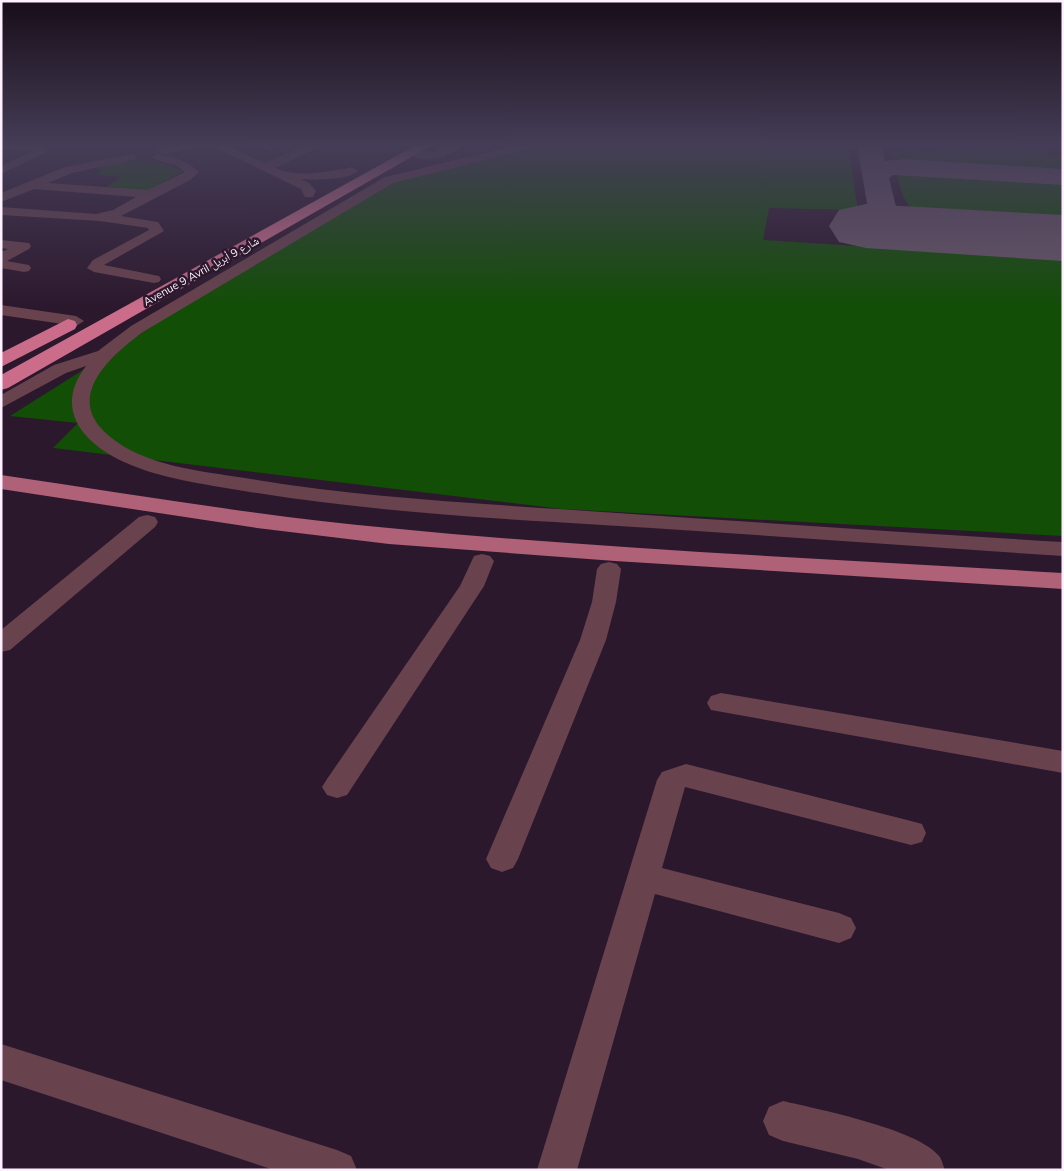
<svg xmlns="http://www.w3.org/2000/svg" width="1064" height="1171" viewBox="0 0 1064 1171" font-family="Mulish,'Noto Naskh Arabic',sans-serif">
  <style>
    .green { fill: #124e06 }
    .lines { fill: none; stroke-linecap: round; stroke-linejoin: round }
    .taxiway { fill: #685668; fill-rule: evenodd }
    .runway { fill: #685668; fill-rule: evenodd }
    .path { stroke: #9d8c9e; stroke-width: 2; stroke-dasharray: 2 1; stroke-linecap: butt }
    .minor { fill: #68424d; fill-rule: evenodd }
    .major { fill: #af6178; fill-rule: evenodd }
    .highway { fill: #cb6d8a; fill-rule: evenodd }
    .labels { text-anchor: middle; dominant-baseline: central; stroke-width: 5; stroke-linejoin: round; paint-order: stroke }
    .far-street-label { font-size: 11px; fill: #fef0fe; stroke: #2c182d }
  </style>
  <rect width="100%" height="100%" fill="#2c182d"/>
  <g class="green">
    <path d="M543 144H845L848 147 858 210 769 208 763 240 1063 259V536L562 509 53 448 78 423 10 416 389 177Z"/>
    <path d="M979 144C1008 144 1035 148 1063 157V168L1049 170 917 163 902 162 889 156 892 152 909 150 931 153 939 146 973 151Z"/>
    <path d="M126 161H156L183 171 147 191 105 188 121 177 96 175 102 171 94 167Z"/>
    <path d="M906 174 1063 182V222L920 212C904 207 902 192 897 177Z"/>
  </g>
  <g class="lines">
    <path class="taxiway" d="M857 144H881L885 161 905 159 1063 169V185L893 175 889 178 901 227 897 233 886 236 875 233 871 227Z"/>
    <path class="runway" d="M866 204 1063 215V261L866 248 839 242 829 226 839 210Z"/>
    <path class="path" d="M260 144 273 150"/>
    <g class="minor">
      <path d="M1 144 39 145 48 151 1 174V166L33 151 1 149Z"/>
      <path d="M182 144H205L203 146 163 154 157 151 159 149Z"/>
      <path d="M208 144H223L265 163 310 144H325L275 168C298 178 328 172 352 167L358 171C349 180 314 180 301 179L309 183 316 191 313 197H305L301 189Z"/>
      <path d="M450 144H464C452 156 422 166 408 153L414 150 434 152Z"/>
      <path d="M523 144H544L542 146 393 183 143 332C109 357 63 398 109 436 145 466 200 471 245 478 368 499 493 504 617 513 766 523 914 533 1063 542V556C893 545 723 532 554 522 450 516 347 508 244 491 204 484 161 479 124 462 83 443 53 409 86 366L66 373 1 408V395L54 365 98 351 131 326 385 177Z"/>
      <path d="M842 144H874L875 145C868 151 849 150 842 144Z"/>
      <path d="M1004 144H1036L1023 149 1006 146Z"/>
      <path d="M132 154 138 157 136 159 72 173 48 183 148 190 185 172 177 166 154 159 152 157 158 154C172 157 189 161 199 172L190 180 121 216 158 222 164 231 104 265 159 276 161 279 159 282 154 283 94 272 87 268 93 260 149 230 148 228 100 221 1 215V207L96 214 113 210 136 197 34 189 1 202V193L65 167Z"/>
      <path d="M1 240 29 243 31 246 29 249 7 261 29 265 31 268 29 271 24 272 1 268V252L8 249 1 248Z"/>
      <path d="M1 305 76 316 84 321 76 326 1 315Z"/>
      <path d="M147 515 155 517 158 522 155 527 10 650 1 652V630L139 517Z"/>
      <path d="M482 554 490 556 494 561 484 586 347 795 337 798 327 795 322 787 327 779 460 586 474 556Z"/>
      <path d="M609 562 617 564 621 569 616 602 606 640 518 859 513 868 502 872 491 868 486 859 580 640 592 602 597 569 601 564Z"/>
      <path d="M721 693 1063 751V773L711 710 707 703 711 696Z"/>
      <path d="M686 764 911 821 922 824 926 833 922 842 911 845 685 787 662 868 839 913 851 918 856 928 851 938 839 943 655 894 577 1170H537L657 780 662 772Z"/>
      <path d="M1 1044 337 1150 351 1156 357 1170H274L1 1080Z"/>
      <path d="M783 1101C817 1109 918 1129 939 1156 942 1159 943 1166 945 1170H889L858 1159 783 1141 769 1135 763 1121 769 1107Z"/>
    </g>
    <path class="major" d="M1 475C130 494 259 516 389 528 613 550 838 559 1063 573V589L615 561 389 544 257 528 1 489Z"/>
    <g class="highway">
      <path d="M418 144H434L8 388 1 390V375Z"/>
      <path d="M68 319 75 321 77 325 75 329 1 367V353Z"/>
    </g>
  </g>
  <linearGradient id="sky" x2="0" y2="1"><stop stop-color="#180d19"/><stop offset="0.47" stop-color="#453d57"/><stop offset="1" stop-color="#453d57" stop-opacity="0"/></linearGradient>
  <rect width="1064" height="308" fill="url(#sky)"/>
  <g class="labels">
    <g class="far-street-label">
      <text transform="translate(201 271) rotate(-29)">Avenue 9 Avril شارع 9 أبريل</text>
    </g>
  </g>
  <rect width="1064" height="1171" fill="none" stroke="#fef0fe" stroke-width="5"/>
</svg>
